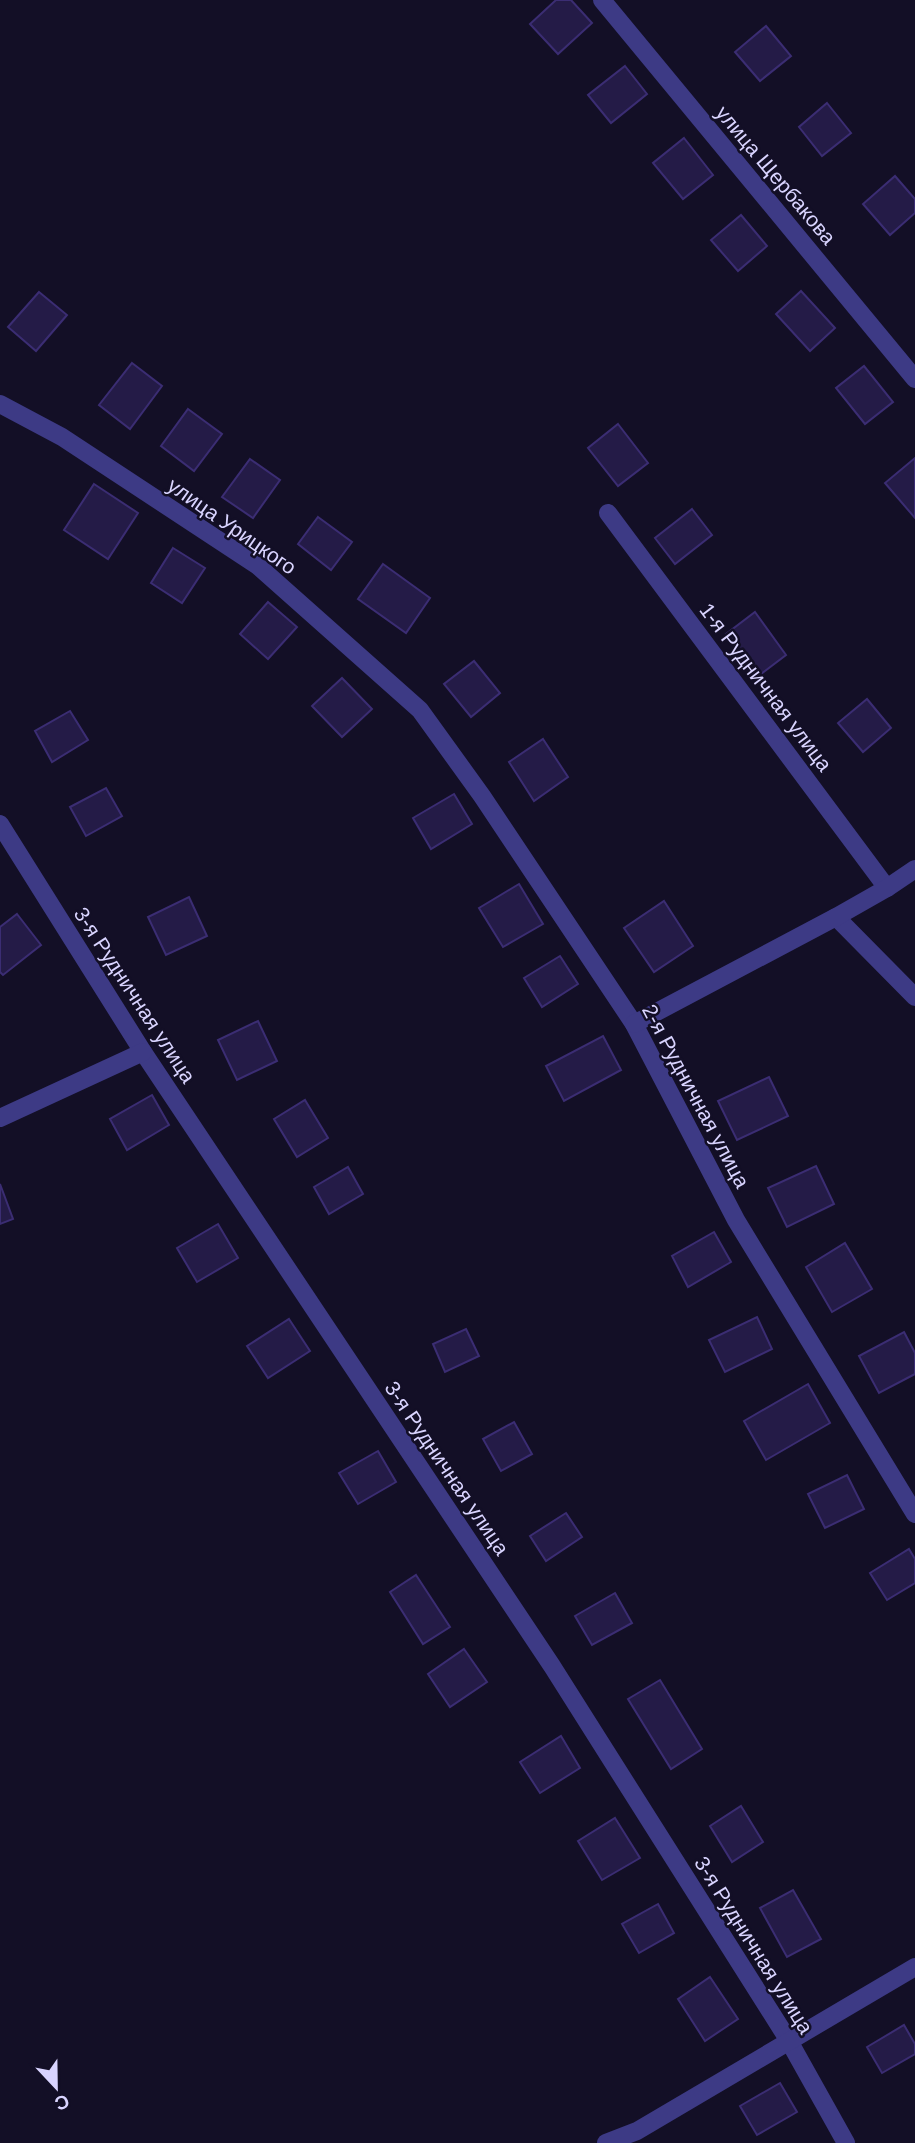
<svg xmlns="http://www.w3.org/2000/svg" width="915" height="2143" viewBox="0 0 915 2143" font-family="Arial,sans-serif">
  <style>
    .building { fill: #241b47; stroke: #3b2d73; stroke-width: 2 }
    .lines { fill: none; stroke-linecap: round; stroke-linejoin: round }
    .street { stroke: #3d3a85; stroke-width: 18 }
    .labels { text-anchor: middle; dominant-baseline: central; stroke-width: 5; stroke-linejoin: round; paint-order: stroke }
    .street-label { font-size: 21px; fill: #d9d4ff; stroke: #130f26 }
  </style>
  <rect width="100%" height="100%" fill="#130f26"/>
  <g class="building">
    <path d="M556 0H571L592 23 558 54 530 24Z"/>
    <path d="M766 26 791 56 760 81 735 52Z"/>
    <path d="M625 66 647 94 611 123 588 95Z"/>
    <path d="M827 103 851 133 822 156 799 127Z"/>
    <path d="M684 138 713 175 683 199 653 163Z"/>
    <path d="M895 176 915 199V213L890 235 863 204Z"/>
    <path d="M741 215 767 246 738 271 711 240Z"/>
    <path d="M801 291 835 328 810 351 776 314Z"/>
    <path d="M39 292 67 315 36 351 8 327Z"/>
    <path d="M132 363 162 386 130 429 99 405Z"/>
    <path d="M864 366 893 402 865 424 836 388Z"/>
    <path d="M188 409 222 434 194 471 161 446Z"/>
    <path d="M618 424 648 463 618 486 588 448Z"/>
    <path d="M915 458V518L885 483Z"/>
    <path d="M250 459 280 480 253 518 222 497Z"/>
    <path d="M94 484 138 513 108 559 64 530Z"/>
    <path d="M692 509 712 535 675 564 655 538Z"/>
    <path d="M318 517 352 542 331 570 298 544Z"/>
    <path d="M173 548 205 568 182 603 151 583Z"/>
    <path d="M383 564 430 598 406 633 358 599Z"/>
    <path d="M268 602 297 627 268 659 240 634Z"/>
    <path d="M755 612 786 655 757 677 726 634Z"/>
    <path d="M474 661 500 693 471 717 444 684Z"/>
    <path d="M342 678 372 709 342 737 312 706Z"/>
    <path d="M867 699 891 728 863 752 838 723Z"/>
    <path d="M70 711 88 740 52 762 35 731Z"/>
    <path d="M543 739 568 777 534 801 509 762Z"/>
    <path d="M106 788 122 816 86 836 70 807Z"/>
    <path d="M454 794 472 824 431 849 413 818Z"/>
    <path d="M519 884 543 924 503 947 479 908Z"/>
    <path d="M189 897 207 936 166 955 148 917Z"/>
    <path d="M664 901 693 946 654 972 624 928Z"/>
    <path d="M17 914 41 945 3 975 0 972V927Z"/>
    <path d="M560 956 578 984 542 1007 524 978Z"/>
    <path d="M258 1021 277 1061 237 1080 218 1040Z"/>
    <path d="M603 1036 621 1070 564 1101 546 1066Z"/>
    <path d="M769 1077 788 1116 737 1140 718 1101Z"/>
    <path d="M152 1095 169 1125 127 1150 110 1119Z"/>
    <path d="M305 1100 328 1138 297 1157 274 1119Z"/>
    <path d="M816 1166 834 1204 787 1227 768 1188Z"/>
    <path d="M348 1167 363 1194 329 1214 314 1187Z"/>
    <path d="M0 1184 13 1219 0 1224Z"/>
    <path d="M218 1224 238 1258 197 1282 177 1248Z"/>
    <path d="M714 1232 731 1262 688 1287 672 1256Z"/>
    <path d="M845 1243 872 1289 832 1312 806 1267Z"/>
    <path d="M757 1317 772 1349 725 1372 709 1340Z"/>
    <path d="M289 1319 310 1351 268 1378 247 1346Z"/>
    <path d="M466 1329 479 1356 445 1372 433 1344Z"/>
    <path d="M904 1332 915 1353V1374L879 1393 859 1356Z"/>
    <path d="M808 1384 830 1423 766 1460 744 1421Z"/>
    <path d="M514 1422 532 1454 501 1471 483 1439Z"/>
    <path d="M378 1451 396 1482 358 1504 339 1473Z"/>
    <path d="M847 1475 864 1509 825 1528 808 1494Z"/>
    <path d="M566 1513 582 1537 546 1561 530 1536Z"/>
    <path d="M909 1549 915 1559V1583L887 1600 870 1573Z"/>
    <path d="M416 1575 450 1627 423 1644 390 1592Z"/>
    <path d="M615 1593 632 1623 592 1645 575 1616Z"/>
    <path d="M464 1649 487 1682 450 1707 428 1674Z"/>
    <path d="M660 1680 702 1749 671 1769 628 1699Z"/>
    <path d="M561 1736 580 1768 540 1793 520 1762Z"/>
    <path d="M741 1806 763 1842 732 1862 710 1826Z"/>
    <path d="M615 1818 640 1858 602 1880 578 1841Z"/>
    <path d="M793 1890 821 1939 787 1957 760 1908Z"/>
    <path d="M658 1904 674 1933 639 1953 622 1924Z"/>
    <path d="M710 1977 738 2019 705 2041 678 1999Z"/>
    <path d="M904 2025 915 2044V2054L882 2073 867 2047Z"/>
    <path d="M780 2083 797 2112 757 2135 740 2106Z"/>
  </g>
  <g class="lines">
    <g class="street">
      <path d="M602 0 915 379"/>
      <path d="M0 404 62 437 258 566 420 710 482 796 634 1024 736 1220 915 1514"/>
      <path d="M608 513 887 888"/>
      <path d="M0 824 143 1052 552 1666 789 2041 846 2143"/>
      <path d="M836 917 915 997"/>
      <path d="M634 1024 836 917 887 888 915 869"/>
      <path d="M0 1118 143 1052"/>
      <path d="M606 2143 637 2131 915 1967"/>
    </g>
  </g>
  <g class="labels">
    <g class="street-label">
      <text transform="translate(776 175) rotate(50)">улица Щербакова</text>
      <text transform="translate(232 526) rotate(35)">улица Урицкого</text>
      <text transform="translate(766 687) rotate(53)">1-я Рудничная улица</text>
      <text transform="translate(135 995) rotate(57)">3-я Рудничная улица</text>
      <text transform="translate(696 1096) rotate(62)">2-я Рудничная улица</text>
      <text transform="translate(447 1468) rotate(56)">3-я Рудничная улица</text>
      <text transform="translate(754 1945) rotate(58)">3-я Рудничная улица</text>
    </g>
  </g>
  <g transform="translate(56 2087) rotate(158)" stroke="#130f26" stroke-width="5" paint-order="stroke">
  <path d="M0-5L12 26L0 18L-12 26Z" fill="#d9d4ff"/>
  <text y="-10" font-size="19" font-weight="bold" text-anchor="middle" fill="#d9d4ff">С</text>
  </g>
</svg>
